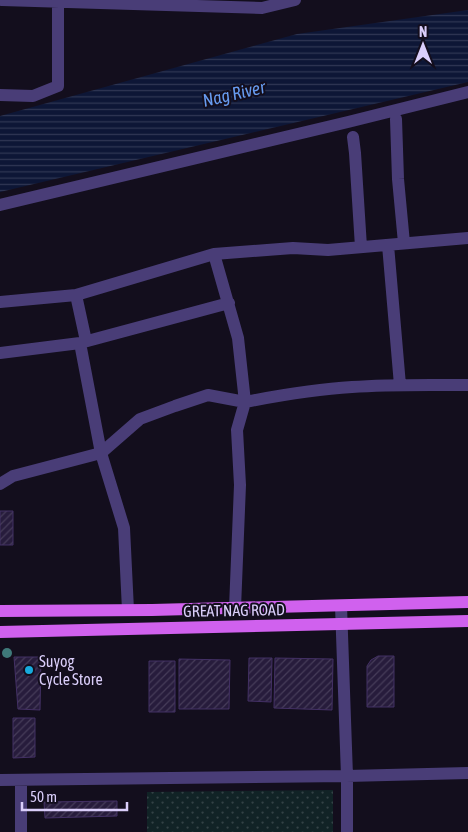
<svg xmlns="http://www.w3.org/2000/svg" width="468" height="832" font-family="'Asap Condensed',sans-serif">
<style>
.park{fill:url(#park-dots)}
.water{fill:url(#water-rules)}
.building{fill:url(#building-hatch);stroke:#433065}
.lines{fill:none;stroke-linecap:round;stroke-linejoin:round}
.minor{stroke:#493d77;stroke-width:12}
.major{stroke:#d061ee;stroke-width:12}
.tree{fill:#3f797a}
.poi-dot{fill:#17aadd;stroke:#130e1d;stroke-width:2}
.labels{text-anchor:middle;stroke-width:4;stroke-linejoin:round;paint-order:stroke}
.street-label{font-size:16px;fill:#dacefa;stroke:#130e1d}
.poi-label{font-size:16px;fill:#dacefa;stroke:#130e1d;text-anchor:start}
.water-label{font-size:18px;font-style:italic;fill:#679bef;stroke:#130e1d}
</style>
<defs>
<pattern id="park-dots" width="8" height="8" patternUnits="userSpaceOnUse" patternTransform="scale(1.25)"><rect width="8" height="8" fill="#112326"/><path d="M2 2h.1M6 6h.1" fill="none" stroke="#334246" stroke-width="1.8" stroke-linecap="round"/></pattern>
<pattern id="water-rules" width="6" height="5" patternUnits="userSpaceOnUse" patternTransform="scale(1.25)"><rect width="6" height="5" fill="#0d1636"/><path d="M0 2.5h6" fill="none" stroke="#303754"/></pattern>
<pattern id="building-hatch" width="6" height="6" patternUnits="userSpaceOnUse" patternTransform="scale(1.25)"><rect width="6" height="6" fill="#271c3c"/><path d="M-1 1l2-2M0 6l6-6M5 7l2-2" fill="none" stroke="#463c59"/></pattern>
</defs>
<rect width="100%" height="100%" fill="#130e1d"/>
<path class="park" d="M333,790V832H147V792Z"/>
<path class="water" d="M468,10V82L0,192V116L297,34Z"/>
<path class="building" d="M0,511H13V545H0Z
M378,656H394V707H367V666L371,660Z
M14,657H41L40,710L18,709Z
M249,658H272L271,702L248,701Z
M275,658L333,659L332,710L274,708Z
M179,659L230,660L229,709H179Z
M149,661H175V712H149Z
M13,718H35V757L13,758Z
M117,801V816L45,818L44,802Z"/>
<g class="lines">
<path class="minor" d="M2,0L262,8L295,0
M0,95L33,96L58,86V0
M396,119L398,179L404,243
M353,137L355,153L361,247
M0,205L348,122L468,92
M468,238L328,250L293,248L214,254L238,338L245,402C281,395 317,389 352,387C391,384 429,385 468,385
M388,245L400,385
M0,302L76,295
M86,341L76,295L214,254
M0,353L80,343
M0,484L13,476L101,453L140,419L175,406L208,395L245,402L237,430L240,485L235,608
M341,606L347,776V832
M128,610L124,528L101,453L80,343L229,303
M0,780L347,776L468,773
M21,832V781"/>
<path class="major" d="M0,611L152,610L468,602
M0,632L468,621"/>
</g>
<circle class="tree" cx="7" cy="653" r="5"/>
<circle class="poi-dot" cx="29" cy="670" r="5"/>
<g class="labels">
<g class="street-label">
<text transform="translate(234 610) rotate(-1)" y="6">GREAT NAG ROAD</text>
</g>
<g class="poi-label">
<text x="39" y="667">Suyog<tspan x="39" dy="18">Cycle Store</tspan></text>
</g>
<g class="water-label">
<text transform="translate(234 94) rotate(-13)" y="6">Nag River</text>
</g>
</g>
<g transform="translate(423 45)" stroke="#130e1d" stroke-width="4" paint-order="stroke">
<path d="M0-4L9 19L0 12L-9 19Z" fill="#dacefa"/>
<text y="-8" font-size="14" font-weight="bold" text-anchor="middle" fill="#dacefa">N</text>
</g>
<path d="M22 802v8h105v-8" fill="none" stroke="#dacefa" stroke-width="2.5"/>
<text x="30" y="802" font-size="15" fill="#dacefa" stroke="#130e1d" stroke-width="4" paint-order="stroke">50 m</text>
</svg>
